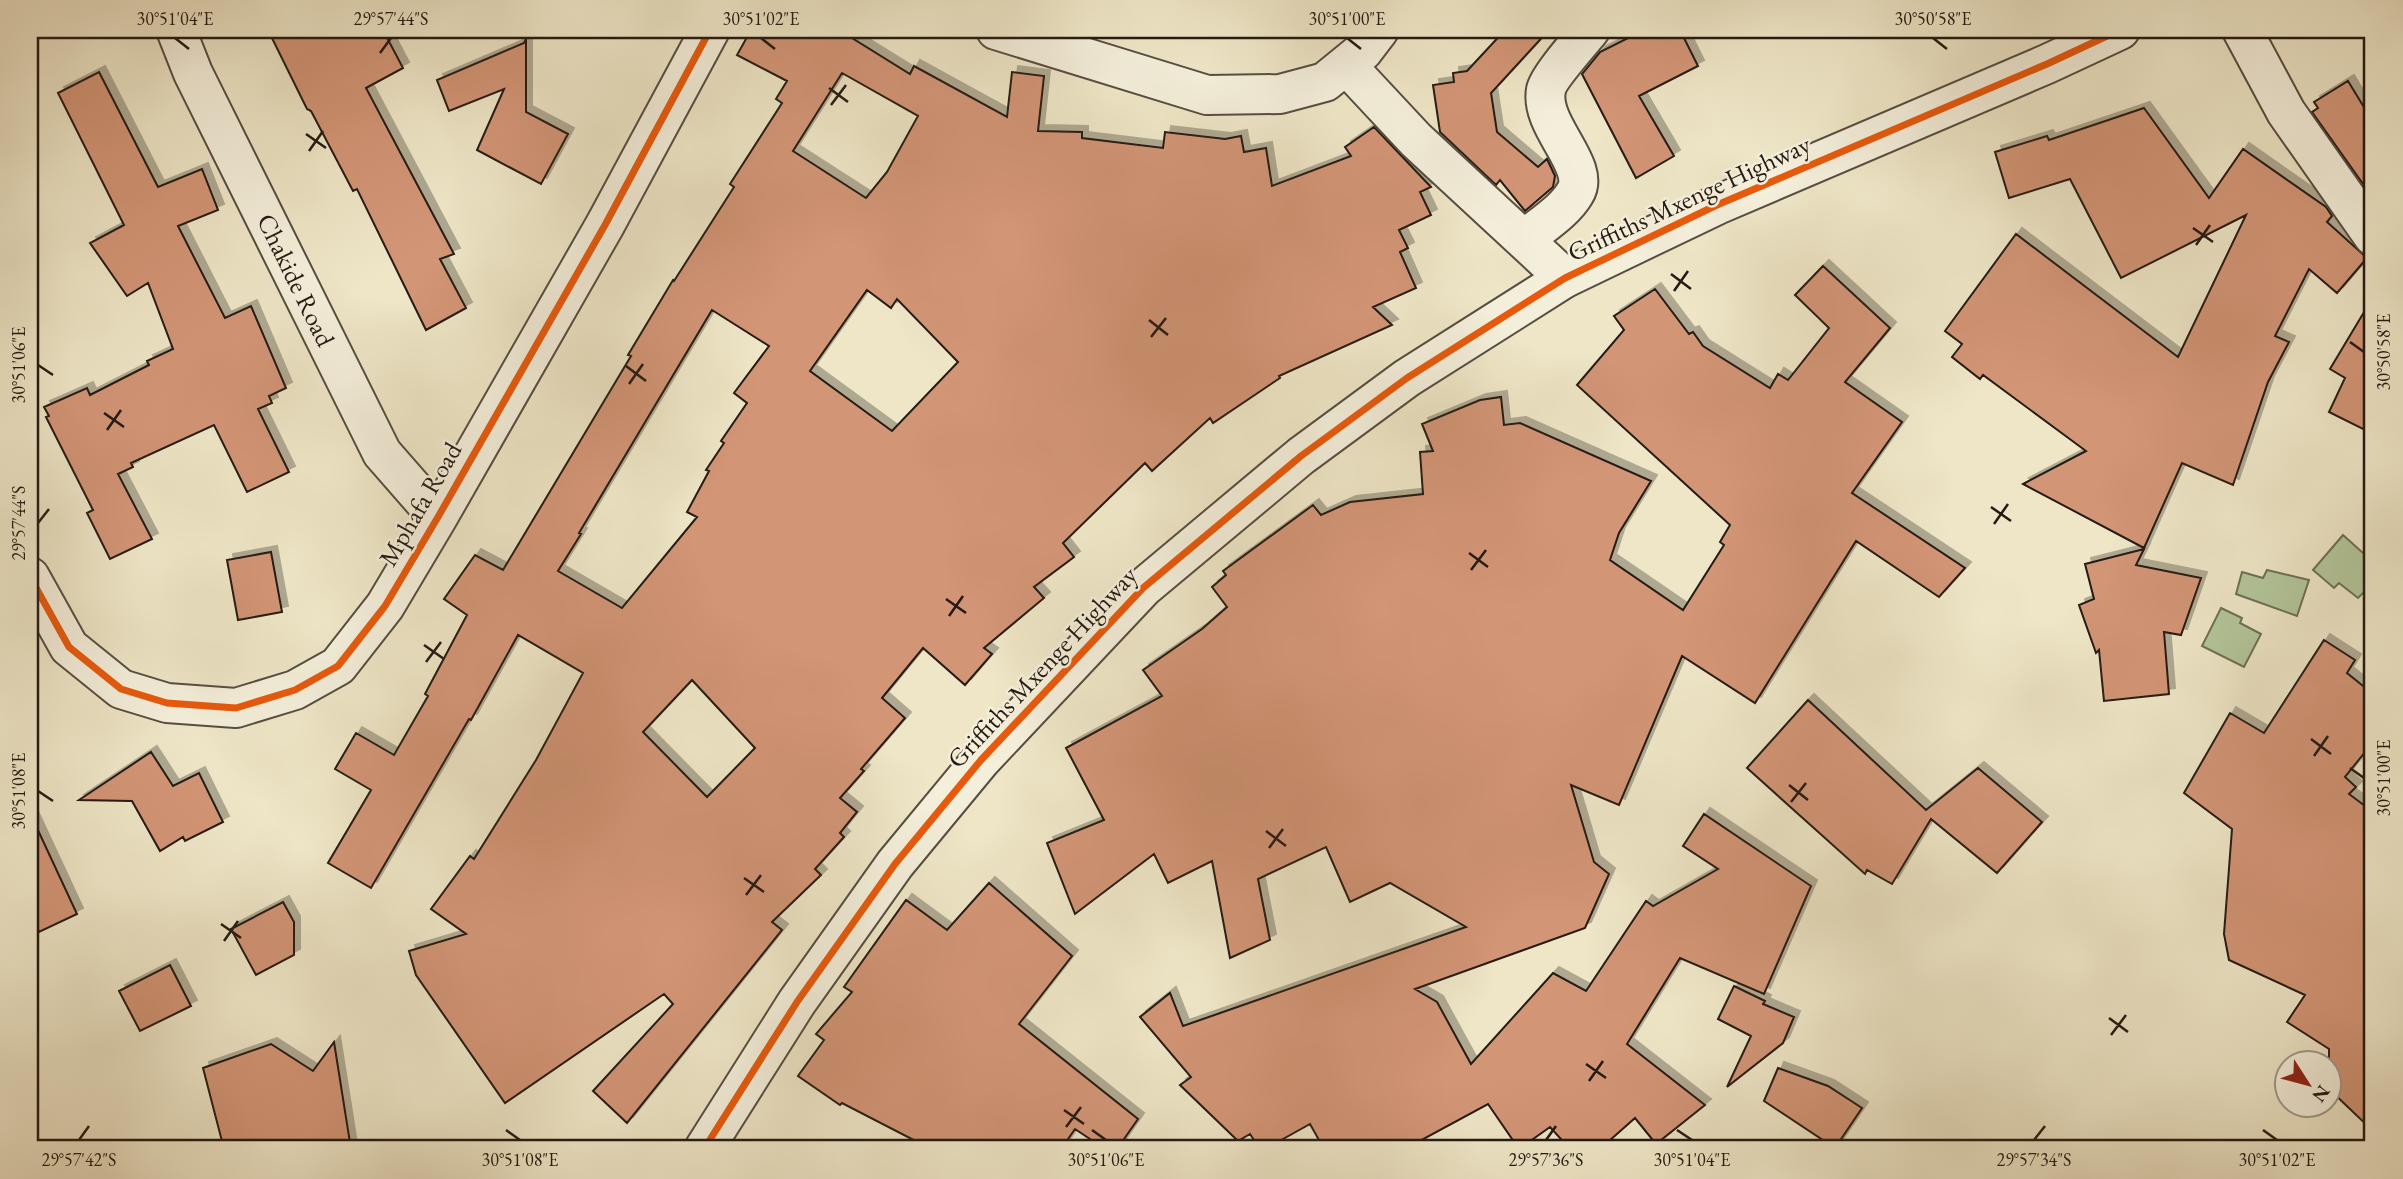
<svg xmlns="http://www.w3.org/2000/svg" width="2403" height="1179" font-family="'EB Garamond',serif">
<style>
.green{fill:#b3c69a;stroke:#6c7056;stroke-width:2}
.building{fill:#d29576;stroke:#251a13;stroke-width:2;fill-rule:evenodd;filter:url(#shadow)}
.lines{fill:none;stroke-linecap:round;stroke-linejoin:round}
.minor-casing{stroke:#574d40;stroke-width:42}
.tertiary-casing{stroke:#574d40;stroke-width:42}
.minor{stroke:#f4efdb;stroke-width:38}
.tertiary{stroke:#f4efdb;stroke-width:38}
.cycleway-casing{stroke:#f4efdb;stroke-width:11}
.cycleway{stroke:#e8590c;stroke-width:7}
.ticks{fill:none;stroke:#251a13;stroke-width:2.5}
.labels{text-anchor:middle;stroke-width:5;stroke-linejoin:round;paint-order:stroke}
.street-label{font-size:26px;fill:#251a13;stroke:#f4efdb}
.neatline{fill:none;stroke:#251a13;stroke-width:2.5}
.ticks-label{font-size:18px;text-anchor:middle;fill:#251a13}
</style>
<defs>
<filter id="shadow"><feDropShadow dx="6" dy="-6" stdDeviation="0" flood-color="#0004"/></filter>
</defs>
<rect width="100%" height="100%" fill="#eee6c7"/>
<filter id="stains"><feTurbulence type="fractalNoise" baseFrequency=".00286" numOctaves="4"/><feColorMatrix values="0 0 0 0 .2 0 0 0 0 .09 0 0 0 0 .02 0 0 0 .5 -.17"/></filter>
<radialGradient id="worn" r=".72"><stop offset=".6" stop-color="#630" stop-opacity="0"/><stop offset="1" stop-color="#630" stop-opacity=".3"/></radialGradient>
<path class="green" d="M2343,535L2373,562V590L2369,587L2358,598L2339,583L2334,588L2313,570Z
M2267,570L2309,580L2297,616L2236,594L2242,572L2263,578Z
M2221,608L2242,618L2240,623L2261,634L2244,667L2202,646Z"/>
<path class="building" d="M268,30H383L403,68L366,88L454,254L440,259L466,308L426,330L357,189L353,191L311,111L307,109Z
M751,30H839L910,74L914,66L1007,117L1012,72L1044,76L1038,131L1082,132V138L1163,148L1165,132L1225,139L1241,136L1244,152L1266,148L1272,186L1351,156L1345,147L1374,127L1431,187L1420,192L1431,215L1399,230L1408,248L1400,252L1416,288L1373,307L1392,325L1279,376L1280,378L1213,423L1210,418L1152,471L1145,463L1063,543L1074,557L1034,587L1044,598L984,648L992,654L965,685L923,648L882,698L905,718L861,769L864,771L840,798L857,812L840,833L844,837L815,869L821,875L772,922L782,930L627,1123L593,1091L673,1004L664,994L505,1103L416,975L409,951L466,934L431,909L470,856L474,859L536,760L583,673L518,635L471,720L469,719L371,888L328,863L371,790L335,769L356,733L394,755L428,696L425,694L467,615L444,599L475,555L503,570L631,356L628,355L673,280L674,281L734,187L730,184L782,103L776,99L787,81L737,55ZM842,73L918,116L887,172L866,198L793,151ZM867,290L891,308L897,299L958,362L892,431L810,371ZM712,310L769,346L734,393L747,403L721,441L724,443L706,470L709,471L687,512L697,517L622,608L558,571L581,534L579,533ZM692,680L755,748L707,797L643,732Z
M1505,30H1549L1491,93L1497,132L1538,167L1547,159L1555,176L1553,187L1525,211L1500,180L1496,185L1440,132L1433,85L1454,82L1453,73L1467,71Z
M1644,30H1680L1698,66L1639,96L1674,156L1636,178L1582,74L1600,52Z
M526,39V112L568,134L541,184L477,150L504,89L449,111L437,80L524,43Z
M99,72L158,187L202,169L218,210L178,226L225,318L251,306L286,388L269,396L272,403L258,409L289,472L247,492L214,425L131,463L133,467L118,474L152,539L110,559L87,513L93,510L46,417L49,416L44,407L87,388L90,395L149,365L147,361L173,349L148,283L127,296L90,243L124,225L58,93Z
M2348,81L2373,122V198L2312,112L2318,108L2314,102Z
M2144,108L2209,198L2243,149L2326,207L2332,216L2327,222L2367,258L2337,293L2309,269L2275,336L2289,342L2268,382L2233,485L2182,463L2144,548L2023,484L2086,451L1983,375L1980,379L1952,357L1962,344L1945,331L2016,234L2178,357L2246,215L2121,278L2070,179L2009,198L1995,152L2047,136L2049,140Z
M1823,266L1890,328L1845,382L1902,422L1852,493L1965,568L1939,597L1856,541L1755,703L1682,656L1619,805L1571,785L1594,862L1609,874L1585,928L1415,989L1437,1002L1471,1064L1553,973L1586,991L1646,901L1653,906L1718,869L1683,846L1704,814L1811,886L1764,994L1680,958L1627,1044L1705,1105L1656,1144L1635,1118L1600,1149H1570L1550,1127L1519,1149L1488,1104L1405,1149H1324L1310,1124L1265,1149H1260L1250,1134L1238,1141L1180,1085L1191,1077L1140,1017L1170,993L1183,1026L1466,927L1390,883L1350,902L1326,847L1258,879L1270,940L1230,958L1212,861L1168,883L1154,854L1075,914L1047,843L1104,820L1066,748L1162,696L1143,670L1202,629L1227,607L1212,587L1226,575L1223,571L1313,505L1321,515L1350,502L1423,494L1420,452L1433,451L1422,424L1480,400L1501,397L1504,425L1520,423L1651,481L1619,533L1610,560L1683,610L1724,545L1720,542L1730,525L1577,385L1624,330L1614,316L1655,289L1689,334L1693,332L1703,346L1770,388L1778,374L1788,380L1829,328L1795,295Z
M2373,297V434L2329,412L2345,378L2330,369Z
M2144,549L2136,565L2201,578L2181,635L2164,632L2169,694L2104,701L2099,650L2096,653L2079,605L2094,599L2085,564Z
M271,552L282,612L238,620L227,560Z
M2324,640L2355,660L2347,673L2373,694V742L2345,777L2356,787L2349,794L2373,812V1131L2329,1089V1049L2287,1022L2305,995L2229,960L2224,934L2232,829L2184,793L2230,713L2264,733Z
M1808,700L1926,810L1978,768L2042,822L1997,873L1931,819L1892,884L1867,870L1865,874L1747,768Z
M151,752L173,786L199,773L223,822L185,841L183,837L160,851L132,801L79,800Z
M30,813L77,914L39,932L30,911Z
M989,883L1072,956L1019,1024L1138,1119L1117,1149H1105L1075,1129L1061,1149H931L842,1103L840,1105L798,1076L824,1040L816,1034L852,992L844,987L906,900L947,930Z
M283,902L294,922V955L256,975L231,929Z
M170,965L191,1006L140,1031L119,991Z
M1734,986L1765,1001L1763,1004L1794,1017L1783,1043L1727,1087L1751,1036L1718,1019Z
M334,1042L351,1149H224L203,1068L271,1044L313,1071Z
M1778,1068L1828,1086L1862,1108L1835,1148L1764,1101Z"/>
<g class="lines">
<defs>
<path id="minor" d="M176,30L193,73L382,453L438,517
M996,30L1207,95L1280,94L1325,82L1363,51L1379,30
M2242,30L2286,112L2373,236
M1346,65L1416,140L1565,278
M1524,240C1540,226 1564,212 1575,193C1592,166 1539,126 1546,90C1548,78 1581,41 1590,30
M30,577L69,647L121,689L167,703L236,708L295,690L338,666L385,606L438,517L605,225L710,30"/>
<path id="tertiary" d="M704,1149L797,1002L895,864L981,760L1143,588L1301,456L1407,378L1565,278L1717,205L2047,64L2120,30"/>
</defs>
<use href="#minor" class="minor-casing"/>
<use href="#tertiary" class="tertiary-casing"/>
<use href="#minor" class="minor"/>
<use href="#tertiary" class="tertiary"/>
<defs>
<path id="cycleway" d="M30,577L69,647L121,689L167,703L236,708L295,690L338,666L385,606L438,517L605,225L710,30
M704,1149L797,1002L895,864L981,760L1143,588L1301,456L1407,378L1565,278L1717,205L2047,64L2120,30"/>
</defs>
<use href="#cycleway" class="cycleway-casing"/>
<use href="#cycleway" class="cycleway"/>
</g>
<path class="ticks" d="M175,38L189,49M761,38L775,49M1347,38L1361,49M1933,38L1947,49M380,53L391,38M829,88L848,102M831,105L846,85M306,134L326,148M309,151L323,131M2193,228L2213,242M2196,245L2210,225M1671,274L1691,289M1674,291L1688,271M1149,320L1168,335M1151,337L1166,318M2350,342L2364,352M38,365L53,375M626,366L646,381M629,384L643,364M104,413L124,427M107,430L121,410M1991,507L2011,521M38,523L49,509M1994,524L2008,504M1469,553L1488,567M1471,570L1486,550M946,599L966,613M949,616L963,596M424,645L444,659M426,662L441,642M2311,739L2331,754M2314,756L2328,736M2350,768L2364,778M1789,785L1808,800M38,791L53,801M1791,802L1806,783M1266,831L1286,846M1269,848L1283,829M744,878L764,892M746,895L761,875M221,924L241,938M224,941L238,921M2109,1018L2128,1032M2111,1035L2126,1015M1586,1064L1606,1078M1589,1081L1603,1061M1064,1110L1084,1124M1066,1127L1081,1107M506,1130L520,1140M1092,1130L1106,1140M1677,1130L1692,1140M2263,1130L2277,1140M79,1140L89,1126M1546,1140L1556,1126M2034,1140L2045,1126"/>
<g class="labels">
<g class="street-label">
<text transform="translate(1689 198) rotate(-25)" y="9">Griffiths Mxenge Highway</text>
<text transform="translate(296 280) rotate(64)" y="9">Chakide Road</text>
<text transform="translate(420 504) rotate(-60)" y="9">Mphafa Road</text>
<text transform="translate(1042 667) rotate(-47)" y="9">Griffiths Mxenge Highway</text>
</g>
</g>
<rect width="2403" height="1179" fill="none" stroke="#eee6c7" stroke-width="77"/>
<g transform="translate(2308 1084) rotate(126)"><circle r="33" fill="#f4efdb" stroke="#a19a8b" stroke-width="2"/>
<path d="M0-5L12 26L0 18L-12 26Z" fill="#8f2418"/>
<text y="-10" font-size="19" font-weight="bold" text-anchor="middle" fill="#251a13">N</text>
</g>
<rect x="38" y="38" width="2326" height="1102" class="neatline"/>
<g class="ticks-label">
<text x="175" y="25">30°51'04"E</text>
<text x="391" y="25">29°57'44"S</text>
<text x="761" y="25">30°51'02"E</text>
<text x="1347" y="25">30°51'00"E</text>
<text x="1933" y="25">30°50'58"E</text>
<text transform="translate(2384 352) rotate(-90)" y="6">30°50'58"E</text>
<text transform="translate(19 365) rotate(-90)" y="6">30°51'06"E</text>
<text transform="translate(19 523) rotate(-90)" y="6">29°57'44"S</text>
<text transform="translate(2384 778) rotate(-90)" y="6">30°51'00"E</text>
<text transform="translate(19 791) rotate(-90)" y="6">30°51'08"E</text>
<text x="79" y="1166">29°57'42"S</text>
<text x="520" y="1166">30°51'08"E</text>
<text x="1106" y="1166">30°51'06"E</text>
<text x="1546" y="1166">29°57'36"S</text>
<text x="1692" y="1166">30°51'04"E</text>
<text x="2034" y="1166">29°57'34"S</text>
<text x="2277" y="1166">30°51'02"E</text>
</g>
<rect width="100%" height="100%" filter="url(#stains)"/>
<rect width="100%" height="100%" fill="url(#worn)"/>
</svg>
